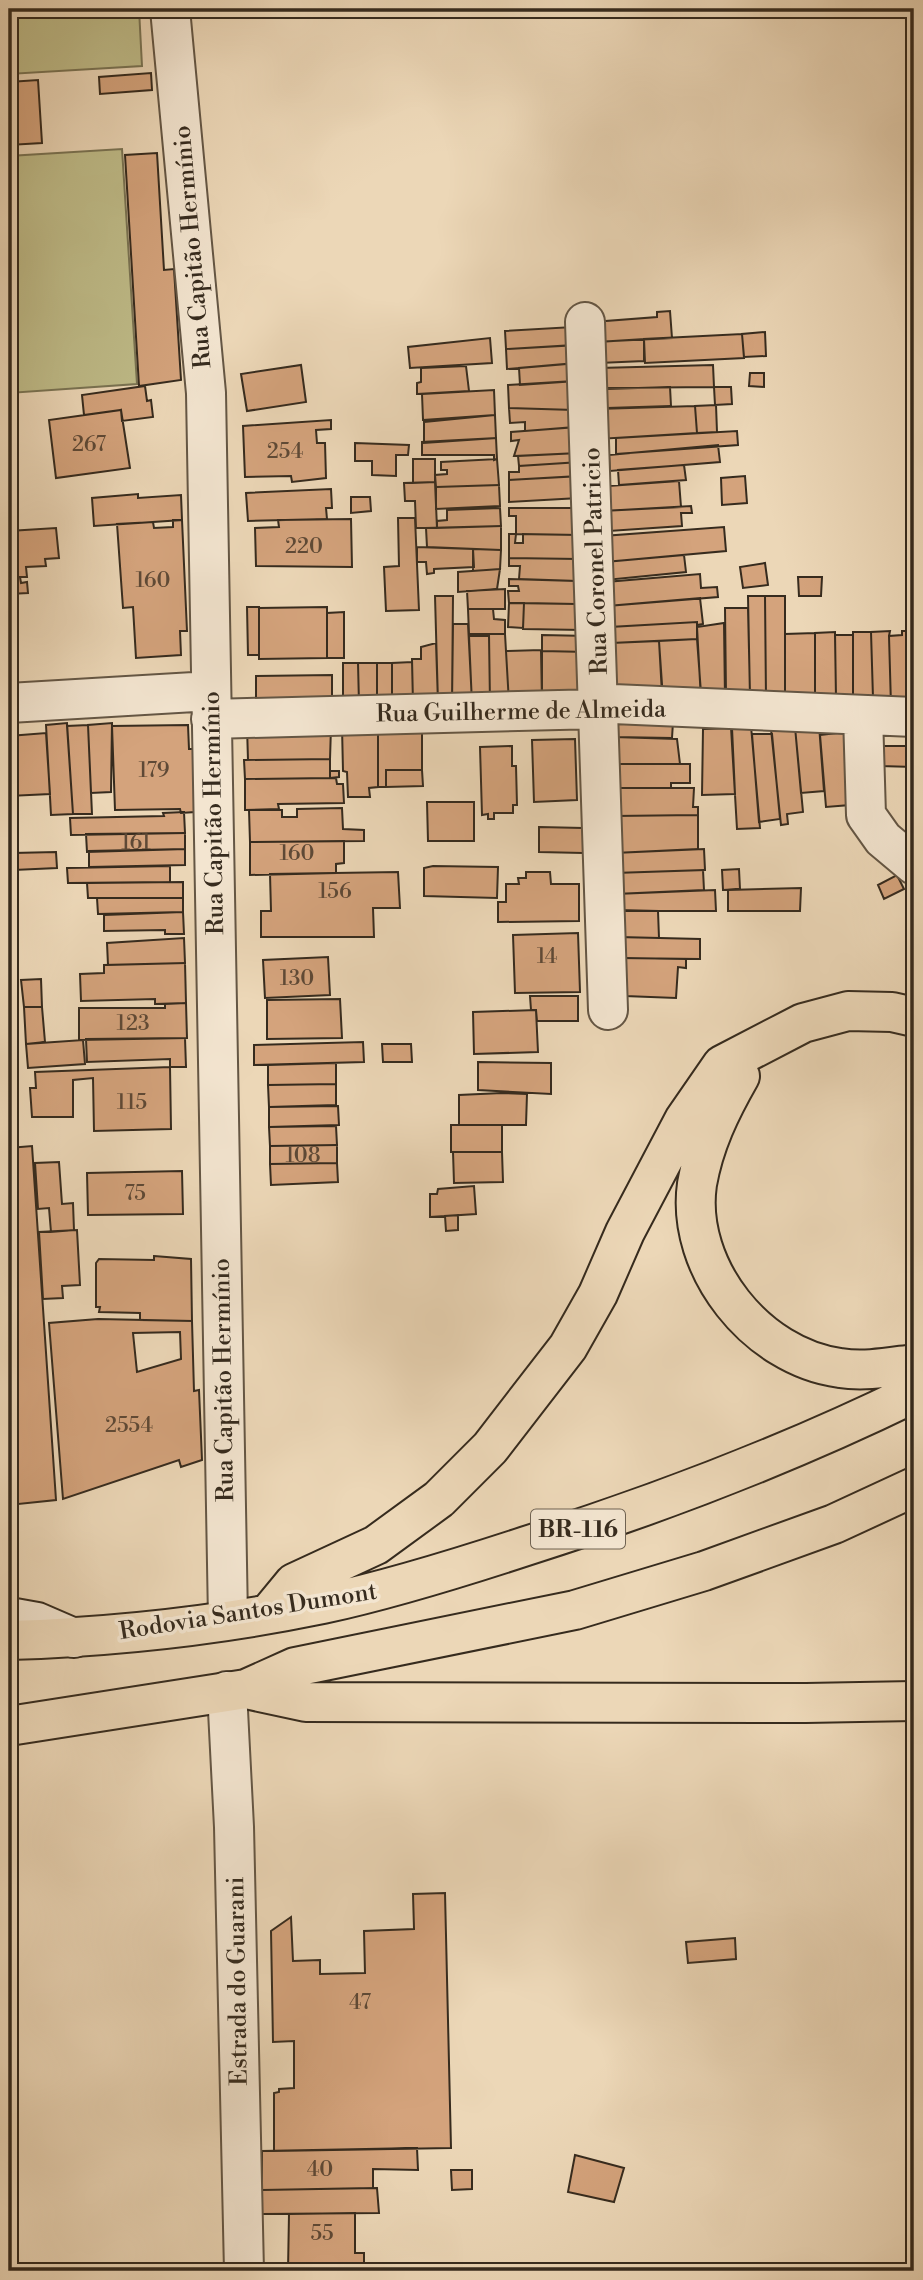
<svg xmlns="http://www.w3.org/2000/svg" width="923" height="2280" font-family="'Libre Bodoni',serif">
<style>
.green{fill:#bfbc89;stroke:#7a7454;stroke-width:2}
.building{fill:#d4a37c;stroke:#362b1e;stroke-width:2;fill-rule:evenodd}
.lines{fill:none;stroke-linecap:round;stroke-linejoin:round}
.minor-casing{stroke:#645644;stroke-width:42}
.secondary-casing{stroke:#362b1e;stroke-width:42}
.trunk-casing{stroke:#362b1e;stroke-width:42}
.minor{stroke:#f3e5d0;stroke-width:38}
.secondary{stroke:#f3e5d0;stroke-width:38}
.trunk{stroke:#ecd7b7;stroke-width:38}
.labels{text-anchor:middle;stroke-width:7;stroke-linejoin:round;paint-order:stroke}
.number-label{font-size:21px;fill:#5e4936}
.shield{fill:#f3e5d0;stroke:#6f6353;stroke-width:2}
.shield-label{font-size:23px;font-weight:bold;fill:#362b1e}
.street-label{font-size:24px;fill:#362b1e;stroke:#f3e5d0}
</style>
<rect width="100%" height="100%" fill="#ecd7b7"/>
<filter id="stains"><feTurbulence type="fractalNoise" baseFrequency=".00286" numOctaves="4"/><feColorMatrix values="0 0 0 0 .2 0 0 0 0 .09 0 0 0 0 .02 0 0 0 .5 -.17"/></filter>
<radialGradient id="worn" r=".72"><stop offset=".6" stop-color="#630" stop-opacity="0"/><stop offset="1" stop-color="#630" stop-opacity=".3"/></radialGradient>
<path class="green" d="M9,9H139L142,66L9,74Z
M122,149L137,384L9,393V156Z"/>
<path class="building" d="M151,73L152,90L100,94L99,77Z
M38,80L42,143L9,145V82Z
M157,153L164,270L174,269L181,380L139,386L125,155Z
M670,311L672,338L594,342L593,322L657,317V312Z
M573,327L574,345L506,349L505,331Z
M765,332L766,356L744,357L742,334Z
M742,334L744,358L645,363L644,339Z
M490,338L492,363L410,368L408,347Z
M644,339V361L599,363L598,342Z
M579,345L578,363L507,369L506,349Z
M575,363L576,381L520,385L519,368Z
M301,365L306,402L247,411L241,374Z
M713,365L714,387L600,388L599,368Z
M466,366L469,391L417,394V383L421,382V368Z
M750,373H764V387L749,386Z
M573,381L574,410L509,408L508,385Z
M145,386L147,401L151,400L153,417L122,421L121,410L84,415L82,395Z
M670,387L671,406L607,408L606,389Z
M714,387H731L732,404L715,405Z
M494,390L495,415L423,420L422,394Z
M716,405L717,432L697,433L695,406Z
M695,406L697,433L598,439L597,409Z
M509,408L574,410L575,427L525,431V422L510,423Z
M121,410L130,468L56,478L49,420Z
M495,415L496,438L424,443V422Z
M331,420V429L316,430L317,443H325L326,478L292,482L291,476L245,477L243,426Z
M578,427L579,453L514,456L519,440L511,441V432Z
M737,431L738,445L616,454V438Z
M496,438L497,459L494,460V455H422V442Z
M355,443L409,445L408,455H396V476L372,475V461H355Z
M718,445L720,462L610,471L609,455Z
M579,453L580,462L519,466L518,456Z
M413,459H435V482L413,483Z
M497,459L499,485L436,487L435,475L447,474V470H441V462Z
M580,462L581,476L509,480V472H519V466Z
M684,465L686,480L619,485L618,470Z
M578,476L579,498L509,502V480Z
M745,476L747,503L722,505L721,478Z
M679,481L681,507L603,511L608,486Z
M435,482L437,528H416L415,501H405L404,483Z
M499,485L500,506L436,509V487Z
M331,489L332,508H326L327,519L248,521L246,493Z
M138,494V498L181,495L182,520L94,526L92,498Z
M351,497H370L371,511L351,513Z
M691,506L692,513H681L682,526L609,531L603,511Z
M500,508L501,526L437,528V521L447,520V510Z
M509,508H580L579,535L516,534V516H509Z
M398,518H415L419,610L386,611L384,567L399,566Z
M351,519L352,567L256,566L255,528L279,527L278,520Z
M173,520H182L187,631H180L181,655L136,658L133,607L123,608L117,524L153,522L154,528L173,527Z
M501,526V550L427,547L426,528Z
M724,527L726,551L605,562L603,536Z
M56,528L59,558L45,559L46,566L26,567L27,577H20L21,583L27,582L28,593L9,594V531Z
M509,534H516L515,543H523V534L579,535L578,559L509,558Z
M417,547L473,549L474,567L434,569V573L427,574L426,562H417Z
M473,549L501,550L500,569L473,571Z
M684,555L686,572L606,580L605,562Z
M509,558L578,559V581L519,579L520,566H509Z
M765,563L768,585L743,588L740,567Z
M500,569L497,589L458,592V572Z
M700,574L701,588L717,587L718,597L608,606L606,582Z
M798,577H822L821,596H799Z
M509,579L576,581V604L509,603L508,591H519L518,586H509Z
M505,589V609H468L467,591Z
M435,596H453L452,703H438Z
M748,596H765L766,697L750,698Z
M765,596H785V700H766Z
M700,598L703,624L697,625V622L610,627L608,606Z
M509,603H524L523,628L508,627Z
M524,603L576,604L583,630L523,629Z
M247,607H259V655H248Z
M327,607V658L259,659V608Z
M725,608H748L750,694L726,695Z
M468,609H493L494,619L505,620V634H469Z
M344,612V658H327V613Z
M697,622V639L611,643L610,627Z
M724,623L725,699L701,700L697,627Z
M453,624H468L472,702L452,703Z
M890,631L889,636L891,706L873,698L871,632Z
M902,631H912L914,703L891,705L889,636L902,635Z
M912,631H914V685L912,640Z
M835,632L836,700L815,701V633Z
M853,632H871L873,698L853,697Z
M815,633V700H785V634Z
M489,634H505L509,703H490Z
M542,635L588,636L587,652L542,651Z
M835,635H853V697H836Z
M469,636H489L490,703L472,704Z
M697,639L701,693L663,699L659,641Z
M659,641L662,694L615,697L611,643Z
M436,643L438,703H413L412,659H421V647Z
M541,650L542,702L509,703L506,651Z
M542,651L587,652L588,696L542,702Z
M412,662L413,703L392,704V663Z
M343,663H358L359,704L343,705Z
M358,663H377V704H359Z
M377,663H392V704H377Z
M332,675V702L256,704V676Z
M613,711L673,722L672,738L614,737Z
M67,723L73,814L51,815L46,725Z
M112,723L111,792L91,793L88,725Z
M88,725L92,814H73L67,726Z
M188,725L189,749H194L195,812L181,813L180,809L115,810L112,726Z
M378,725H422V770H386V787H378Z
M819,725L824,791L801,793L795,727Z
M751,726L760,828L737,829L731,727Z
M247,727H331L330,759L248,760Z
M342,727L378,733V787L369,788L370,797H348L347,772L343,771Z
M795,727L803,812L787,814L788,824L781,825L771,729Z
M732,728L735,794L702,795L703,729Z
M846,732L850,805L826,807L820,735Z
M46,733L50,794L9,796V736Z
M752,734H772L780,819L759,822Z
M614,737L677,739L680,764H614Z
M575,739L577,800L534,802L532,740Z
M512,746V766H516L517,805H513V813H494V819H488V814L482,815L480,747Z
M880,746H914V767L880,766Z
M330,759V778L245,779L244,760Z
M614,764H690V783H671V788H614Z
M386,770H422L423,786L386,787Z
M330,771H339V777L330,778Z
M336,778L337,784H343L344,803L278,804L279,809L245,810V779Z
M614,788H694L693,807H698V815L614,816Z
M427,802H474V841H428Z
M342,808L343,829L364,830V841L250,842L249,810H282V817H297V809Z
M184,812L185,833L71,835L70,818L164,816L163,813Z
M698,815V849L614,853V816Z
M539,827L583,828V853L539,852Z
M185,833V849L87,852L86,834Z
M344,841V863L336,864V873L250,875V842Z
M185,849V865L89,867V851Z
M704,849L705,870L615,873L614,853Z
M56,852L57,868L14,870L13,853Z
M170,866V882L68,883L67,868Z
M433,866L498,867L497,898L424,896V868Z
M739,869L740,889L723,890L722,870Z
M703,870L704,890L615,894V873Z
M398,872L400,908H373L374,937H261V911H271L270,874Z
M526,872H550L551,884H579V921L498,922V902H506V884H519L518,878H526Z
M897,875L904,889L884,899L878,885Z
M183,882V898H88L87,883Z
M801,888L800,911H728V890Z
M715,890L716,911H615V894Z
M97,898H183V912L98,914Z
M617,910L658,911L659,938L617,937Z
M183,912L184,934H165V930L104,931V915Z
M578,933L580,992L515,993L513,935Z
M619,937L700,939V959L619,958Z
M184,938L185,963L108,965L107,943Z
M328,957L330,995L265,998L263,960Z
M624,958L686,959V968L678,967L676,998L625,996Z
M185,963L186,1003L155,1004V999L81,1001L80,974L104,973V965Z
M41,979L42,1007H24L21,980Z
M530,996H578V1021H537L536,1010H531Z
M340,999L342,1038L267,1039V1000Z
M186,1003L187,1038L79,1040V1008H165V1004Z
M42,1007L45,1042L26,1044L24,1007Z
M536,1010L538,1052L474,1054L473,1012Z
M185,1038L186,1067H170V1059L87,1062L86,1039Z
M83,1040L85,1064L28,1068L26,1044Z
M363,1042L364,1062L254,1065V1045Z
M382,1044H411L412,1062H383Z
M478,1062L551,1063V1094L478,1090Z
M336,1063V1084L268,1085V1065Z
M170,1067L171,1129L94,1131L93,1078L73,1080V1117H32L30,1088H36L35,1072Z
M336,1084V1105L269,1107L268,1085Z
M502,1093L527,1094L526,1125H459V1095Z
M338,1106L339,1125L269,1127V1107Z
M451,1125H502V1152H451Z
M336,1126L337,1145L270,1146L269,1127Z
M337,1145V1163L270,1164V1146Z
M32,1146L56,1500L9,1505V1148Z
M453,1152H502L503,1182L454,1183Z
M59,1162L62,1204L73,1203L74,1230L51,1232L49,1208L38,1209L35,1163Z
M337,1163L338,1182L271,1185L270,1164Z
M182,1171L183,1214L88,1215L87,1173Z
M474,1186L476,1214L430,1217V1194H437L438,1189Z
M458,1215V1230L446,1231L445,1216Z
M77,1230L80,1285L62,1286L63,1298L43,1299L39,1232Z
M154,1256L191,1259L192,1321L140,1320V1313L99,1312L100,1307H96V1263L99,1259L154,1260Z
M98,1319L192,1321L194,1391L199,1390L202,1460L181,1467L179,1460L63,1499L49,1323ZM180,1332L181,1359L137,1372L133,1333Z
M445,1893L451,2148L274,2151V2093L279,2092V2089L294,2088V2041L273,2042L271,1931L291,1917L293,1961L320,1960V1974L365,1973L364,1931L414,1929L413,1894Z
M735,1938L736,1959L688,1963L686,1942Z
M417,2148L418,2170L373,2169V2188L262,2190V2151Z
M575,2155L624,2168L614,2202L568,2192Z
M451,2170H472V2189L452,2190Z
M377,2188L379,2213L262,2214V2190Z
M355,2213V2253H364V2271H288L289,2214Z"/>
<g class="lines">
<defs>
<path id="minor" d="M170,9L206,393L228,1619
M585,322L608,1010
M9,703L211,691
M863,715L866,815L883,839L914,865
M211,719L600,709L613,704L914,717
M227,1691L234,1827L244,2271"/>
<path id="secondary" d="M9,1617L37,1622L74,1638"/>
<path id="trunk" d="M740,1076C720,1111 704,1144 697,1184C685,1268 757,1357 840,1368C865,1372 890,1367 914,1364
M270,1612L294,1583L376,1545L439,1499L490,1448L568,1347L598,1294L625,1232L684,1120L722,1065L803,1023L848,1011L892,1012L914,1017
M9,1640C113,1637 221,1625 323,1604C392,1589 459,1568 526,1546C659,1504 789,1454 914,1393
M246,1689L306,1702L806,1703L914,1701
M9,1726L246,1689L295,1667L575,1610L704,1571L834,1524L914,1487"/>
</defs>
<use href="#minor" class="minor-casing"/>
<use href="#secondary" class="secondary-casing"/>
<use href="#trunk" class="trunk-casing"/>
<use href="#minor" class="minor"/>
<use href="#secondary" class="secondary"/>
<use href="#trunk" class="trunk"/>
</g>
<g class="labels">
<g class="number-label">
<text x="89" y="451">267</text>
<text x="285" y="458">254</text>
<text x="304" y="553">220</text>
<text x="153" y="587">160</text>
<text x="154" y="777">179</text>
<text x="136" y="849">161</text>
<text x="297" y="860">160</text>
<text x="335" y="898">156</text>
<text x="547" y="963">14</text>
<text x="297" y="985">130</text>
<text x="133" y="1030">123</text>
<text x="132" y="1109">115</text>
<text x="303" y="1162">108</text>
<text x="135" y="1200">75</text>
<text x="129" y="1432">2554</text>
<text x="360" y="2009">47</text>
<text x="320" y="2176">40</text>
<text x="322" y="2240">55</text>
</g>
<rect class="shield" x="531" y="1509.5" width="94" height="39" rx="5"/>
<g class="shield-label">
<text x="578" y="1537">BR-116</text>
</g>
<g class="street-label">
<text transform="translate(192 247) rotate(-95)" y="8">Rua Capitão Hermínio</text>
<text transform="translate(595 561) rotate(-92)" y="8">Rua Coronel Patricio</text>
<text transform="translate(521 711) rotate(-1)" y="8">Rua Guilherme de Almeida</text>
<text transform="translate(213 813) rotate(-91)" y="8">Rua Capitão Hermínio</text>
<text transform="translate(223 1380) rotate(-91)" y="8">Rua Capitão Hermínio</text>
<text transform="translate(248 1611) rotate(-9)" y="8">Rodovia Santos Dumont</text>
<text transform="translate(237 1981) rotate(-91)" y="8">Estrada do Guarani</text>
</g>
</g>
<rect width="923" height="2280" fill="none" stroke="#ecd7b7" stroke-width="35"/>
<rect x="10" y="10" width="902" height="2259" fill="none" stroke="#362b1e" stroke-width="3.5"/>
<rect x="18" y="18" width="888" height="2245" fill="none" stroke="#362b1e" stroke-width="2"/>
<rect width="100%" height="100%" filter="url(#stains)"/>
<rect width="100%" height="100%" fill="url(#worn)"/>
</svg>
